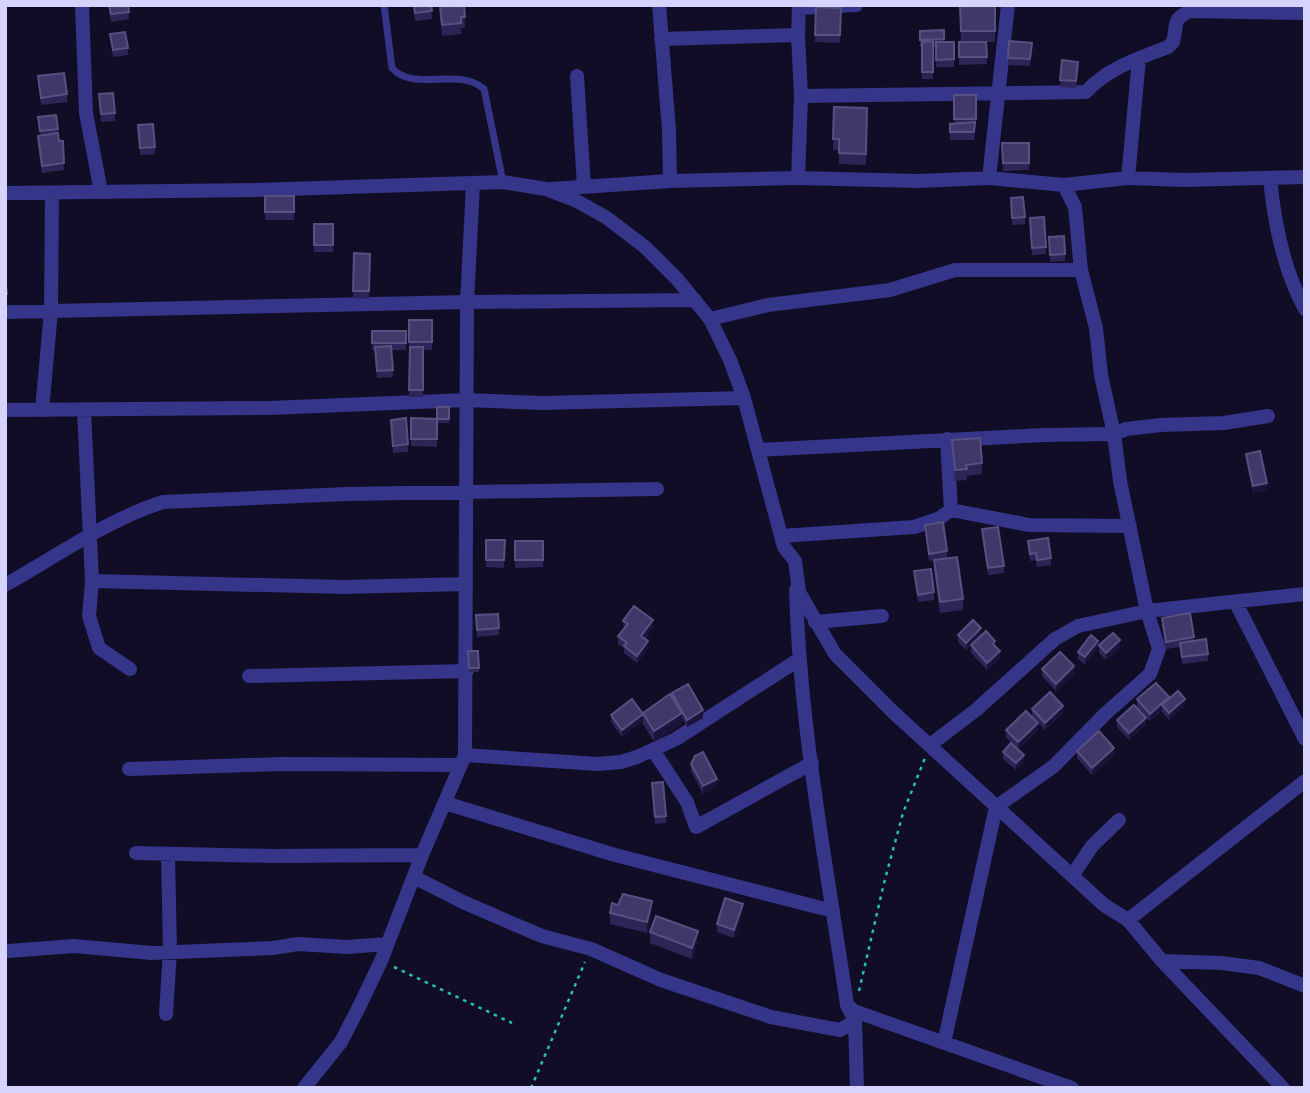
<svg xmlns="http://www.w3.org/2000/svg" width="1310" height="1093" font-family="'Archivo Narrow',sans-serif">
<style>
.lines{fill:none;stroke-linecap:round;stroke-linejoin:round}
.path{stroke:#26c0b0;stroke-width:2.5;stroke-dasharray:3.5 5;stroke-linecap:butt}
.lane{stroke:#353589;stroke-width:7}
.street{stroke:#353589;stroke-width:14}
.wall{fill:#2d2556}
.shaded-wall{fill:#1a143b}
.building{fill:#3f3868;stroke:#575080;stroke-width:2}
</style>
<rect width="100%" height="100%" fill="#110d27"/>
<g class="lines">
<path class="path" d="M394,967L512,1023
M859,991L884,883L903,813L925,758
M531,1088L585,962"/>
<path class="lane" d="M384,5L392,68C414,93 458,66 484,89L503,182"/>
<path class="street" d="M82,5L86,113L101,192
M659,5L669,130L670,181
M799,8L856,5
M661,39L798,35
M577,76L584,186
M801,96L1086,92C1106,69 1139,58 1168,47L1173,42C1178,24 1171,20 1190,11L1305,13
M798,178L801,96L798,35L799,5
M989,178L1008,5
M1128,178L1139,59
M1270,178C1274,221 1284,271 1305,309
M551,189L670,181L798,178L918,181L989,178L1064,185L1128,178L1185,180L1305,177
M5,193L256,190L503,182L546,189L577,201L607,218L645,247L677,279L710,319L730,360L744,398L784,547L795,561L799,592L835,654L893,712L1104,905L1128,920L1162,961L1283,1088
M5,312L467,302L695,300
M710,319L768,305L890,290L955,270H1081
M5,410L269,408L467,400L542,403L744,398
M42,410L51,311L52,193
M84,410L92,581L89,616L99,648L130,669
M947,439L951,510
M759,450L1044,435L1114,434L1126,429L1161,425L1224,423L1268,416
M781,536L914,527L938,519L951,510L1029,525L1130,526
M92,581L344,587L466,584
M5,585C55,557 109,519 163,502L347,494L657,489
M796,590C800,729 827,867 847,1005L855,1021L857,1088
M1236,603L1305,739
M815,622L882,616
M249,676L467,671
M930,745L976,710L1055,639L1078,626L1147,611L1305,594
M653,750L687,802L696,827L812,763
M465,755L598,764L621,762L637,757L676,739L798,660
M129,769L281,764L461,765
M445,803L615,855L833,911
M136,853L272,856L422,855
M1072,876L1092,846L1119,820
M414,877L463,902L516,925L542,936L591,949L661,980L771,1017L840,1030L855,1021
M1128,920L1305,781
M8,951L74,946L152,953L273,948L298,944L347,947L387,944
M1162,961L1222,963L1259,968L1305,986
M848,1006L854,1011L1072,1088
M166,1014L170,951L168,854
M944,1043L996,807L1054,766L1105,714L1150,674L1159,649L1147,611L1120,481L1114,434L1101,375L1096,328L1081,270L1075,207L1064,185
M304,1088L341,1042L360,1005L381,961L422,855L465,755L467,302L473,184"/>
</g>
<path class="wall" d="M108,5H128L129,19L111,22Z
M413,5H431L432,19L415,21Z
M439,5H464L465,28H461V34L442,36Z
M960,5H995V42H961Z
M816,7L841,8L840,43L815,42Z
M944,30V42H954V67H936V47H933V79H922V47H920V31Z
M110,34L128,48V55L113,57Z
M959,42H986L987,64L959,65Z
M1032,43L1030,66L1008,65V58Z
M1078,69L1076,88L1060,87V80Z
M38,76L67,94V102L41,105Z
M99,94L115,113V121L101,122Z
M954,95H976V127H975L974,140H950V124L954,123Z
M834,107L867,108L866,165L839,164V150H833Z
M56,115L59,141H63L64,170L42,173L38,143V136L40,135L38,117Z
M138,125L155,147V154L140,155Z
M1002,143H1029V170L1003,171Z
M265,196H294V220H265Z
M1011,198L1025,217V224L1012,225Z
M314,224H333V252H314Z
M1030,226L1046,247V254L1032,255Z
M1049,237L1065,254V261L1050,262Z
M354,253L370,254L369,299L353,298Z
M409,320H432V350H423V397H409Z
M372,331H406V350H392L393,377L377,378L375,350H372Z
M449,407V423H437V447L411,446V418L437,419Z
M391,420L408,444V452L393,453Z
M952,440L982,463V474L967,476V480L955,481Z
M1246,454L1267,490L1253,493L1246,461Z
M925,525L947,551V558L963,599V610L940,613L934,571V560L929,561Z
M982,529L1004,566V573L988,575L982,536Z
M486,540H505L504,568L486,567Z
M515,541H543V567L515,568Z
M1028,541L1051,558V565L1037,567L1036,560L1030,561Z
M914,571L934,592V600L918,602Z
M498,614L499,635L477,637L476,615Z
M1162,618L1194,637V641L1208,654V661L1182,664L1180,647L1166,649L1162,625Z
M623,621L653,627L645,639L648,649L637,663L624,653V648L618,644V636L624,629Z
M958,635H981L966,650L958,642Z
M971,645L1000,658L987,670L971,653Z
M1099,645L1120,648L1106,660L1099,653Z
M1098,648L1085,665L1078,659V652Z
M468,651H478L479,672H469Z
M1042,669L1074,674L1056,691L1042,676Z
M672,693L703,718L687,727L682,718V724L654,742L643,724V721L622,737L611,722V715L643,713L672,698Z
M1137,699H1169L1185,706L1169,720L1162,712V710L1150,721L1137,707Z
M1032,709L1063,713L1045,730L1032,716Z
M1117,720L1146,725L1129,740L1117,727Z
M1006,730H1038L1018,749L1024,762L1016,770L1003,759V752L1016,748L1006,737Z
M1077,751L1114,755L1092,775L1077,758Z
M691,764L717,786L703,794L691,771Z
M652,783L666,816V823L655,824Z
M618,905L652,912L647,933L610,924V913Z
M743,911L734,938L717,932V924Z
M650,932L698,942L692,959L650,943Z"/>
<path class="shaded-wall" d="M1267,483V490L1253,493V486Z
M653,620V627L641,643V636Z
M981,628V635L966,650V643Z
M1120,640V648L1106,660V653Z
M648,641V649L637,663V656Z
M1098,641V648L1085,665V657Z
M1000,651V658L987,670V663Z
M1074,666V674L1056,691V684Z
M1169,697V704L1162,705V710L1150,721V714Z
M1185,699V706L1169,720V713Z
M1063,706V713L1045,730V723Z
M703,710V718L687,727V720Z
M682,713V724L654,742V731Z
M643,714V721L622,737V730Z
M1146,718V725L1129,740V733Z
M1038,723V730L1018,750V742Z
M1114,748V755L1092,775V768Z
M1024,755V762L1016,770V763Z
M717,779V786L703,794V786Z
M652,901V912L647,933V922Z
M743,904V911L734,938V930Z
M698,931V942L692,959V948Z"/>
<path class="building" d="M109,5H128L129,12L111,14Z
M414,5H431L432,11L415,13Z
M440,5H464L465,17H461V23L442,25Z
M960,5H995V31H961Z
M816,7L841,8L840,35H815Z
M944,30V39L920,40V31Z
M125,32L128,48L113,50L110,34Z
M933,41V72H922V42Z
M1009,41L1032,43L1030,59L1008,58Z
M936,42H954V59L936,60Z
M959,42H986L987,57H959Z
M1062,60L1078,62L1076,81L1060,80Z
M64,73L67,94L41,98L38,76Z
M113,93L115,113L101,114L99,94Z
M954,95H976V119H954Z
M834,107L867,108L866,154L839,153V139H833Z
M56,115L58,129L40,131L38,117Z
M975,122L974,132H950V124Z
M153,124L155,147L140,148L138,125Z
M58,133L59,141H63L64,163L42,166L38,136Z
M1002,143H1029V163H1003Z
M265,196H294V212H265Z
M1023,197L1025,217L1012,218L1011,198Z
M1044,217L1046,247L1032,248L1030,218Z
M314,224H333V245H314Z
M1064,236L1065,254L1050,255L1049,237Z
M354,253L370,254L369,291H353Z
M5,279L7,294H5Z
M409,320H432V342H409Z
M372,331H406V343H372Z
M391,346L393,370L377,371L375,347Z
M410,347H423V390H409Z
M437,407H449V419H437Z
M406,418L408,444L393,446L391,420Z
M411,418L437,419V439H411Z
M980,438L982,463L966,465L967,469L955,470L952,440Z
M1260,451L1267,483L1253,486L1246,454Z
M943,522L947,551L929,554L925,525Z
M998,527L1004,566L988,568L982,529Z
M1048,538L1051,558L1037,560L1036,553L1030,554L1028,541Z
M486,540H505L504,560H486Z
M515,541H543V560H515Z
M957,557L963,599L940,602L934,560Z
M931,569L934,592L918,595L914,571Z
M634,606L653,620L641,636L648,641L637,656L624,646L627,643L618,636L628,624L623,621Z
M1190,613L1194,637L1166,642L1162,618Z
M498,614L499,628L477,630L476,615Z
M973,620L981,628L966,643L958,635Z
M986,631L995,641L993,644L1000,651L987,663L971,645Z
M1113,633L1120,640L1106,653L1099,645Z
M1091,635L1098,641L1085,657L1078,652Z
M1206,639L1208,654L1182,657L1180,643Z
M468,651H478L479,668H469Z
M1060,652L1074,666L1056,684L1042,669Z
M1156,683L1169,697L1150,714L1137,699Z
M688,684L703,710L687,720L672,693Z
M1178,691L1185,699L1169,713L1162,705Z
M1050,692L1063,706L1045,723L1032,709Z
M670,694L682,713L654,731L643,713Z
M632,699L643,714L622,730L611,715Z
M1134,705L1146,718L1129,733L1117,720Z
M1026,711L1038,723L1018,742L1006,730Z
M1099,731L1114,748L1092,768L1077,751Z
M1011,743L1024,755L1016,763L1003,752Z
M703,752L717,779L703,786L691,764L695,756Z
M663,782L666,816L655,817L652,783Z
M623,894L652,901L647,922L610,913L612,903L618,905Z
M725,898L743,904L734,930L717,924Z
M656,916L698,931L692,948L650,932Z"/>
<rect width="1310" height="1093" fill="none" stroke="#d6d3ff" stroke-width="14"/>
</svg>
